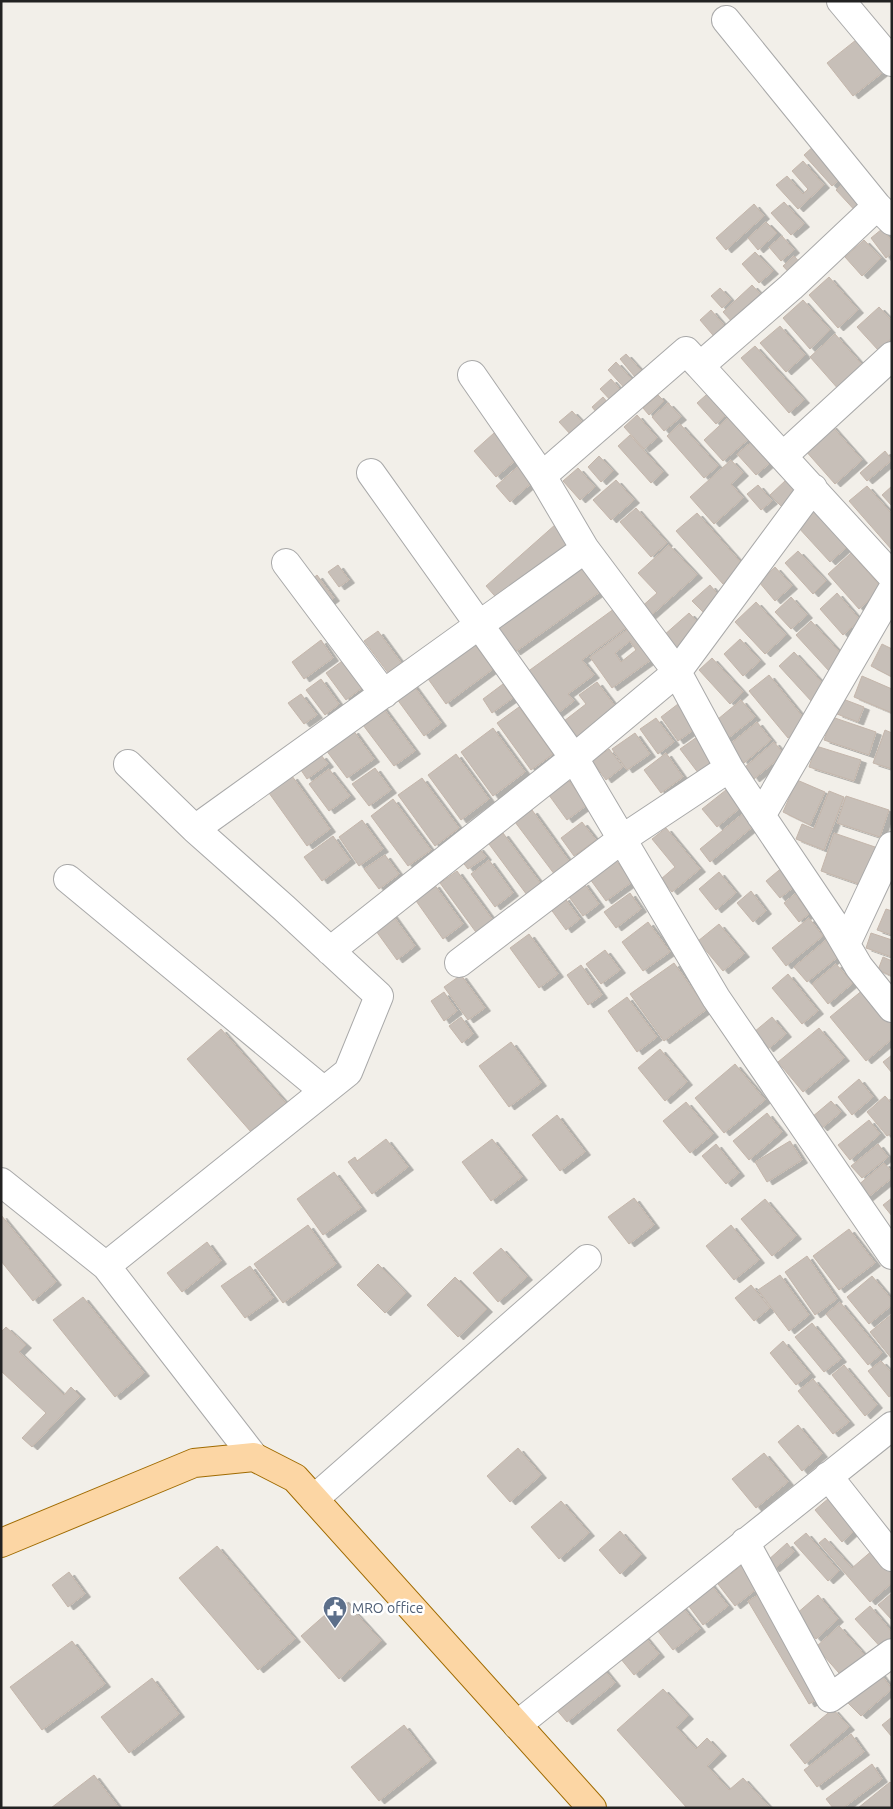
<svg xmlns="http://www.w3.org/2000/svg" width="893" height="1809" font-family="Ubuntu,sans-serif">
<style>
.building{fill:#c7bfb8;stroke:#c4b6ab;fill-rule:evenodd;filter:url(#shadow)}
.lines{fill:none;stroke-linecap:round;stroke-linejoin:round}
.street-casing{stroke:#a9a9a9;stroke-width:30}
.primary-casing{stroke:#a06b00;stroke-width:30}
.street{stroke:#fff;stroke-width:28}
.primary{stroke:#fcd6a4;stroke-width:28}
.labels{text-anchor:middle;stroke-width:5;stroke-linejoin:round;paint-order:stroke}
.service-label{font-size:14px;fill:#4e5e75;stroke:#fff;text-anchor:start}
</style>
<defs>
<filter id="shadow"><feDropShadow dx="5.5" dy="3" stdDeviation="0" flood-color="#0004"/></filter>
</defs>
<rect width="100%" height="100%" fill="#f2efe9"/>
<path class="building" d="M861,36L887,69L853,96L827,63Z
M816,144L844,175L832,186L804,155Z
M803,161L824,185L798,209L776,185L787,176L803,194L808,189L792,171Z
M848,179L871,205L860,216L836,190Z
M784,202L804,224L791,235L771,213Z
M754,204L764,216L726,250L716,238Z
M766,222L777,233L758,250L748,238Z
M882,229L892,241V253L886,258L871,238Z
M782,236L794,250L781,261L769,247Z
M864,240L881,258L862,276L845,257Z
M755,252L773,271L759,283L742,264Z
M794,256L804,267L793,277L783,266Z
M829,277L858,310L838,328L809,295Z
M752,285L763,297L734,324L723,312Z
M720,288L731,300L722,308L711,296Z
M803,300L830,330L810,349L783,318Z
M879,307L892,321V338L878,350L857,327Z
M711,310L729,331L718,341L700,320Z
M780,326L805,355L786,372L760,343Z
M835,334L865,368L840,391L810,357Z
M755,346L804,400L789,413L741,358Z
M626,354L647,377L640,383L620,359Z
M616,362L638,386L629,393L608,370Z
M611,379L625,395L614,404L600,389Z
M714,388L733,409L716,424L697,403Z
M658,395L664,401L649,415L643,408Z
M603,397L613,409L602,419L592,407Z
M668,403L681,417L664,431L652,417Z
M572,411L584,424L572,436L559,422Z
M637,415L657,438L644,449L624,427Z
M731,415L751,437L723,461L704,440Z
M680,424L718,466L704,478L667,436Z
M831,425L862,460L835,484L804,449Z
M494,433L517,459L496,477L474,451Z
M630,435L663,472L651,483L618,446Z
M754,440L772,461L756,475L737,454Z
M885,451L892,460L867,481L860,473Z
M599,456L613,471L601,482L588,467Z
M731,460L743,473L731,484L743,498L714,524L690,497Z
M521,464L535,480L510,502L496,486Z
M578,468L595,487L580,500L563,481Z
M616,480L634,500L611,520L593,500Z
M786,480L797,493L782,507L770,495Z
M758,485L772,501L761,510L747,494Z
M867,486L892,514V550L849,501Z
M892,486V506L882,495Z
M636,508L667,543L651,557L620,522Z
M814,510L847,547L830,562L797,526Z
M697,513L744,566L723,584L676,531Z
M556,524L571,540L501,603L486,586Z
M669,545L697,575L648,618L639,609L657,593L638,573Z
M798,551L826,581L813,594L785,563Z
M851,553L882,588L859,609L828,574Z
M584,562L604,589L515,652L495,625Z
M338,565L349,580L339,587L328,572Z
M775,567L792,586L775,601L759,582Z
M317,575L334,598L322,607L306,584Z
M710,585L720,597L703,612L692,601Z
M837,593L860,620L843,635L820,609Z
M791,597L807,615L791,629L775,612Z
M756,602L786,635L765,654L735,622Z
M618,606L631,624L582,660L594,675L568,694L574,701L553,717L523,675Z
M689,613L702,627L676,650L663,636Z
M811,621L844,657L829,671L796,635Z
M636,623L659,654L612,688L590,657ZM630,641L636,650L621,662L615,653Z
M378,631L405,668L392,678L364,641Z
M740,639L760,661L743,676L724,654Z
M321,640L333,658L304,679L292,662Z
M473,642L493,669L446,704L426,676Z
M882,644L892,649V677L871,666Z
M794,652L827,688L812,702L779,666Z
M349,656L368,683L346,700L326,673Z
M712,658L743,692L730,704L699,670Z
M769,675L807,722L788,738L749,691Z
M862,676L892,689V713L854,697Z
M321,679L339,704L325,715L306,690Z
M411,682L441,723L424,736L394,695Z
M597,682L618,710L578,739L564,721L586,704L579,695Z
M503,684L513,698L492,713L483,699Z
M301,694L317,715L304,724L288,703Z
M843,699L864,707L858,722L837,714Z
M741,700L755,717L726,740L712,724Z
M678,704L696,728L678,741L661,717Z
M381,705L415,751L394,766L360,721Z
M519,707L553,754L531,770L497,723Z
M832,717L876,732L869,755L824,740Z
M656,718L674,742L658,754L640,729Z
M757,722L771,740L744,763L729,745Z
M493,728L525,772L493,796L461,752Z
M353,730L374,759L347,778L326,750Z
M885,730L892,733V769L873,763Z
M635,733L650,754L627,770L612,749Z
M697,737L716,762L699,774L680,749Z
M774,742L784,754L754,779L745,767Z
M816,746L861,760L854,781L809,767Z
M609,749L623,767L606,780L592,761Z
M666,753L683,777L661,793L644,770Z
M456,754L489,799L461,820L428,775Z
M321,755L328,764L307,779L301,770Z
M375,768L391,790L369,806L352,784Z
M329,769L350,796L329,811L309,784Z
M292,776L330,829L307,846L269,793Z
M566,777L587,805L567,820L546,791Z
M422,778L459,828L435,846L398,795Z
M797,780L825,792L810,825L783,812Z
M731,786L746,803L717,827L702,809Z
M829,791L844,797L824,850L796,839L802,824L814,829Z
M846,796L889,810L880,837L837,823Z
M393,799L431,850L408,866L371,816Z
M532,810L571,864L555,875L515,822Z
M745,812L755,825L710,862L700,849Z
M362,820L383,849L359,866L339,837Z
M582,822L596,840L574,856L561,838Z
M666,828L700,869L672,892L661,879L675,867L652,839Z
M503,833L541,884L527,895L489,844Z
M834,833L878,848L865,886L821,871Z
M333,836L350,860L322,881L304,857Z
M478,847L486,857L468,869L461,860Z
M385,855L399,874L379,889L364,869Z
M489,860L513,893L495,907L471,874Z
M616,860L632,882L606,901L590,879Z
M784,866L799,883L780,898L766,881Z
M457,871L495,923L478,935L440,883Z
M719,872L736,893L716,910L699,889Z
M583,882L599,904L583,916L567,894Z
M434,884L463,924L443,939L414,898Z
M751,891L766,911L753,922L737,903Z
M630,893L641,909L616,928L604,912Z
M795,894L810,913L799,922L784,903Z
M564,897L580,919L566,930L550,908Z
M886,909L892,911V935L877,930Z
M389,910L415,946L397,960L371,924Z
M809,918L823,936L786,966L772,948Z
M648,922L670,952L643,971L622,942Z
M719,924L744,954L723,971L698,941Z
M871,933L892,940V957L866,948Z
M529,934L558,974L539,988L510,948Z
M826,940L839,956L807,982L794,967Z
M605,950L620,970L601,984L586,964Z
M883,957L892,961V976L878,970Z
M674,963L707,1009L664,1041L630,994Z
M836,964L853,983L828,1004L812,984Z
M581,965L602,995L588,1005L567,975Z
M788,974L818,1011L802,1024L772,988Z
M461,975L485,1008L468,1020L444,987Z
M864,989L892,1023V1039L866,1061L830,1017Z
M444,992L457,1011L444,1021L431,1001Z
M627,997L657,1037L637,1052L608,1011Z
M461,1017L473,1034L462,1043L449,1026Z
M772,1017L786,1034L768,1049L754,1032Z
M819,1028L844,1058L803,1092L778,1062Z
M221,1029L292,1110L258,1140L187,1059Z
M511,1042L541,1083L509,1107L479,1066Z
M660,1049L687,1082L665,1101L638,1068Z
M892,1055V1073L883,1062Z
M735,1064L765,1100L724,1133L695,1098Z
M859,1079L873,1097L852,1115L838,1097Z
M885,1096L892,1104V1133L887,1136L867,1112Z
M831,1101L841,1112L822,1128L812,1117Z
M686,1102L713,1134L690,1153L663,1121Z
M767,1113L782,1132L749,1160L733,1141Z
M557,1115L585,1152L560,1171L532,1135Z
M869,1120L880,1134L850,1160L838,1145Z
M386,1139L408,1167L372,1194L348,1162L355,1157L357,1161Z
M492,1139L522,1177L491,1201L462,1162Z
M790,1141L802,1160L767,1182L755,1162Z
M716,1144L739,1173L726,1184L702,1156Z
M878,1144L888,1157L862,1178L851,1166Z
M884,1163L892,1172V1178L866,1199L856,1187Z
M334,1172L361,1208L323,1235L297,1199Z
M634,1198L654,1225L629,1244L608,1217Z
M892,1198V1216L883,1205Z
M765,1199L796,1236L772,1256L741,1219Z
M1,1215L56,1282L33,1301L1,1261Z
M308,1225L336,1264L283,1303L254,1264Z
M731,1225L759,1260L734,1280L706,1246Z
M849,1229L875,1263L839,1290L813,1256Z
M207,1242L221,1261L182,1292L167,1273Z
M501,1248L527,1277L498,1302L473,1273Z
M807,1256L837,1299L815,1315L785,1272Z
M378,1264L406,1293L385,1313L357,1285Z
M250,1266L273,1298L245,1318L221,1286Z
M780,1275L809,1315L789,1331L758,1290Z
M872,1276L892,1300V1305L869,1324L847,1297Z
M455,1277L487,1309L458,1337L427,1305Z
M751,1285L770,1308L754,1321L735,1298Z
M83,1297L144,1373L115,1397L53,1320Z
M840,1302L882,1353L868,1365L826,1314Z
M892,1314V1359L870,1332Z
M812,1323L841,1359L824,1372L795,1337Z
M6,1327L26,1345L19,1352L64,1395L71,1387L80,1396L32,1447L22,1438L46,1413L1,1371V1332Z
M783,1341L810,1374L796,1385L770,1353Z
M881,1361L892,1373V1395L889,1397L868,1371Z
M844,1365L877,1405L865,1416L832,1375Z
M813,1379L849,1422L833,1434L798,1391Z
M798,1425L822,1454L802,1471L778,1442Z
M518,1448L541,1475L510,1502L487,1476Z
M764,1453L788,1482L756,1508L732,1479Z
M829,1498L856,1529L842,1542L815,1510Z
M561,1501L589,1533L559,1559L531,1527Z
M620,1531L641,1555L620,1574L599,1550Z
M806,1533L839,1571L828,1581L794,1543Z
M825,1538L852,1568L874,1549L892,1570V1583L870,1602L819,1543Z
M787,1543L794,1552L774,1569L767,1561Z
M217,1546L295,1639L258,1670L179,1578Z
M746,1562L763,1584L735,1606L718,1584Z
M69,1572L85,1594L68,1607L52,1585Z
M709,1582L728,1606L703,1625L685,1601Z
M765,1591L826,1694L809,1704L748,1601Z
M892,1593V1620L878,1605Z
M818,1595L838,1619L816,1639L795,1615Z
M343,1599L381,1641L339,1679L301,1636Z
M680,1604L700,1629L673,1650L653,1625Z
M870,1606L892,1632V1644L884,1651L855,1619Z
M839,1626L869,1660L846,1681L816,1647Z
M641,1632L659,1654L634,1675L616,1653Z
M72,1641L105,1684L42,1730L10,1687Z
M598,1662L615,1683L567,1722L549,1701Z
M880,1673L892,1689L861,1716L847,1702Z
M152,1678L179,1714L129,1753L101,1717Z
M663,1689L688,1716L676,1727L696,1749L707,1738L721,1753L707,1766L729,1790L743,1778L770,1808H687L617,1730Z
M833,1709L849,1727L805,1764L790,1745Z
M892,1717V1737L882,1725Z
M404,1725L431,1760L379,1801L351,1767Z
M851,1734L864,1752L817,1787L804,1770Z
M872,1764L882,1779L843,1808H833L826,1799Z
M94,1775L119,1808H51Z
M890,1782L892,1784V1808H858Z"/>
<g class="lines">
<defs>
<path id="street" d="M841,1L892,62
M726,20L877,206
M892,221L877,206L791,287L700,366L686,351L542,476L585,549L677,672L729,768L832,921L859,967L892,1008
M700,366L892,576
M472,375L542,476
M783,456L892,356
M371,473L574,758L716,998L892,1255
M286,563L384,694
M128,764L195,829
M761,816L892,590
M68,879L324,1091
M846,944L892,846
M330,951L574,758L677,672L813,488
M459,963L622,839L729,768
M1,1182L106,1266
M254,1457L106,1266L348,1072L379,996L284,908L195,829L585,549
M828,1476L892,1557
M314,1499L587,1259
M745,1542L830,1698L892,1653
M517,1725L892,1426"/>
<path id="primary" d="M1,1543L194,1463L254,1457L295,1478L592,1808"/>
</defs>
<use href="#street" class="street-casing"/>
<use href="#primary" class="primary-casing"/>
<use href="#street" class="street"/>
<use href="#primary" class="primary"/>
</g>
<defs>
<symbol id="civic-pin" viewBox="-11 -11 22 30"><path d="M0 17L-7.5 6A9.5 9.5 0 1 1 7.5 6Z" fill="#5c6f8a" stroke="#fff"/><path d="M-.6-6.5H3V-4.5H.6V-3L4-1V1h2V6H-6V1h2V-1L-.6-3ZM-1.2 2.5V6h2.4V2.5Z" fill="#fff"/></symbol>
</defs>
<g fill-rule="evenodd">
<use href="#civic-pin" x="321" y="1594" width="28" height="38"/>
</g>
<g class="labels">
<g class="service-label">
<text x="352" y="1613">MRO office</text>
</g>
</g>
<rect width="893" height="1809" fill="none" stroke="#222222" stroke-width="5"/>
</svg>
